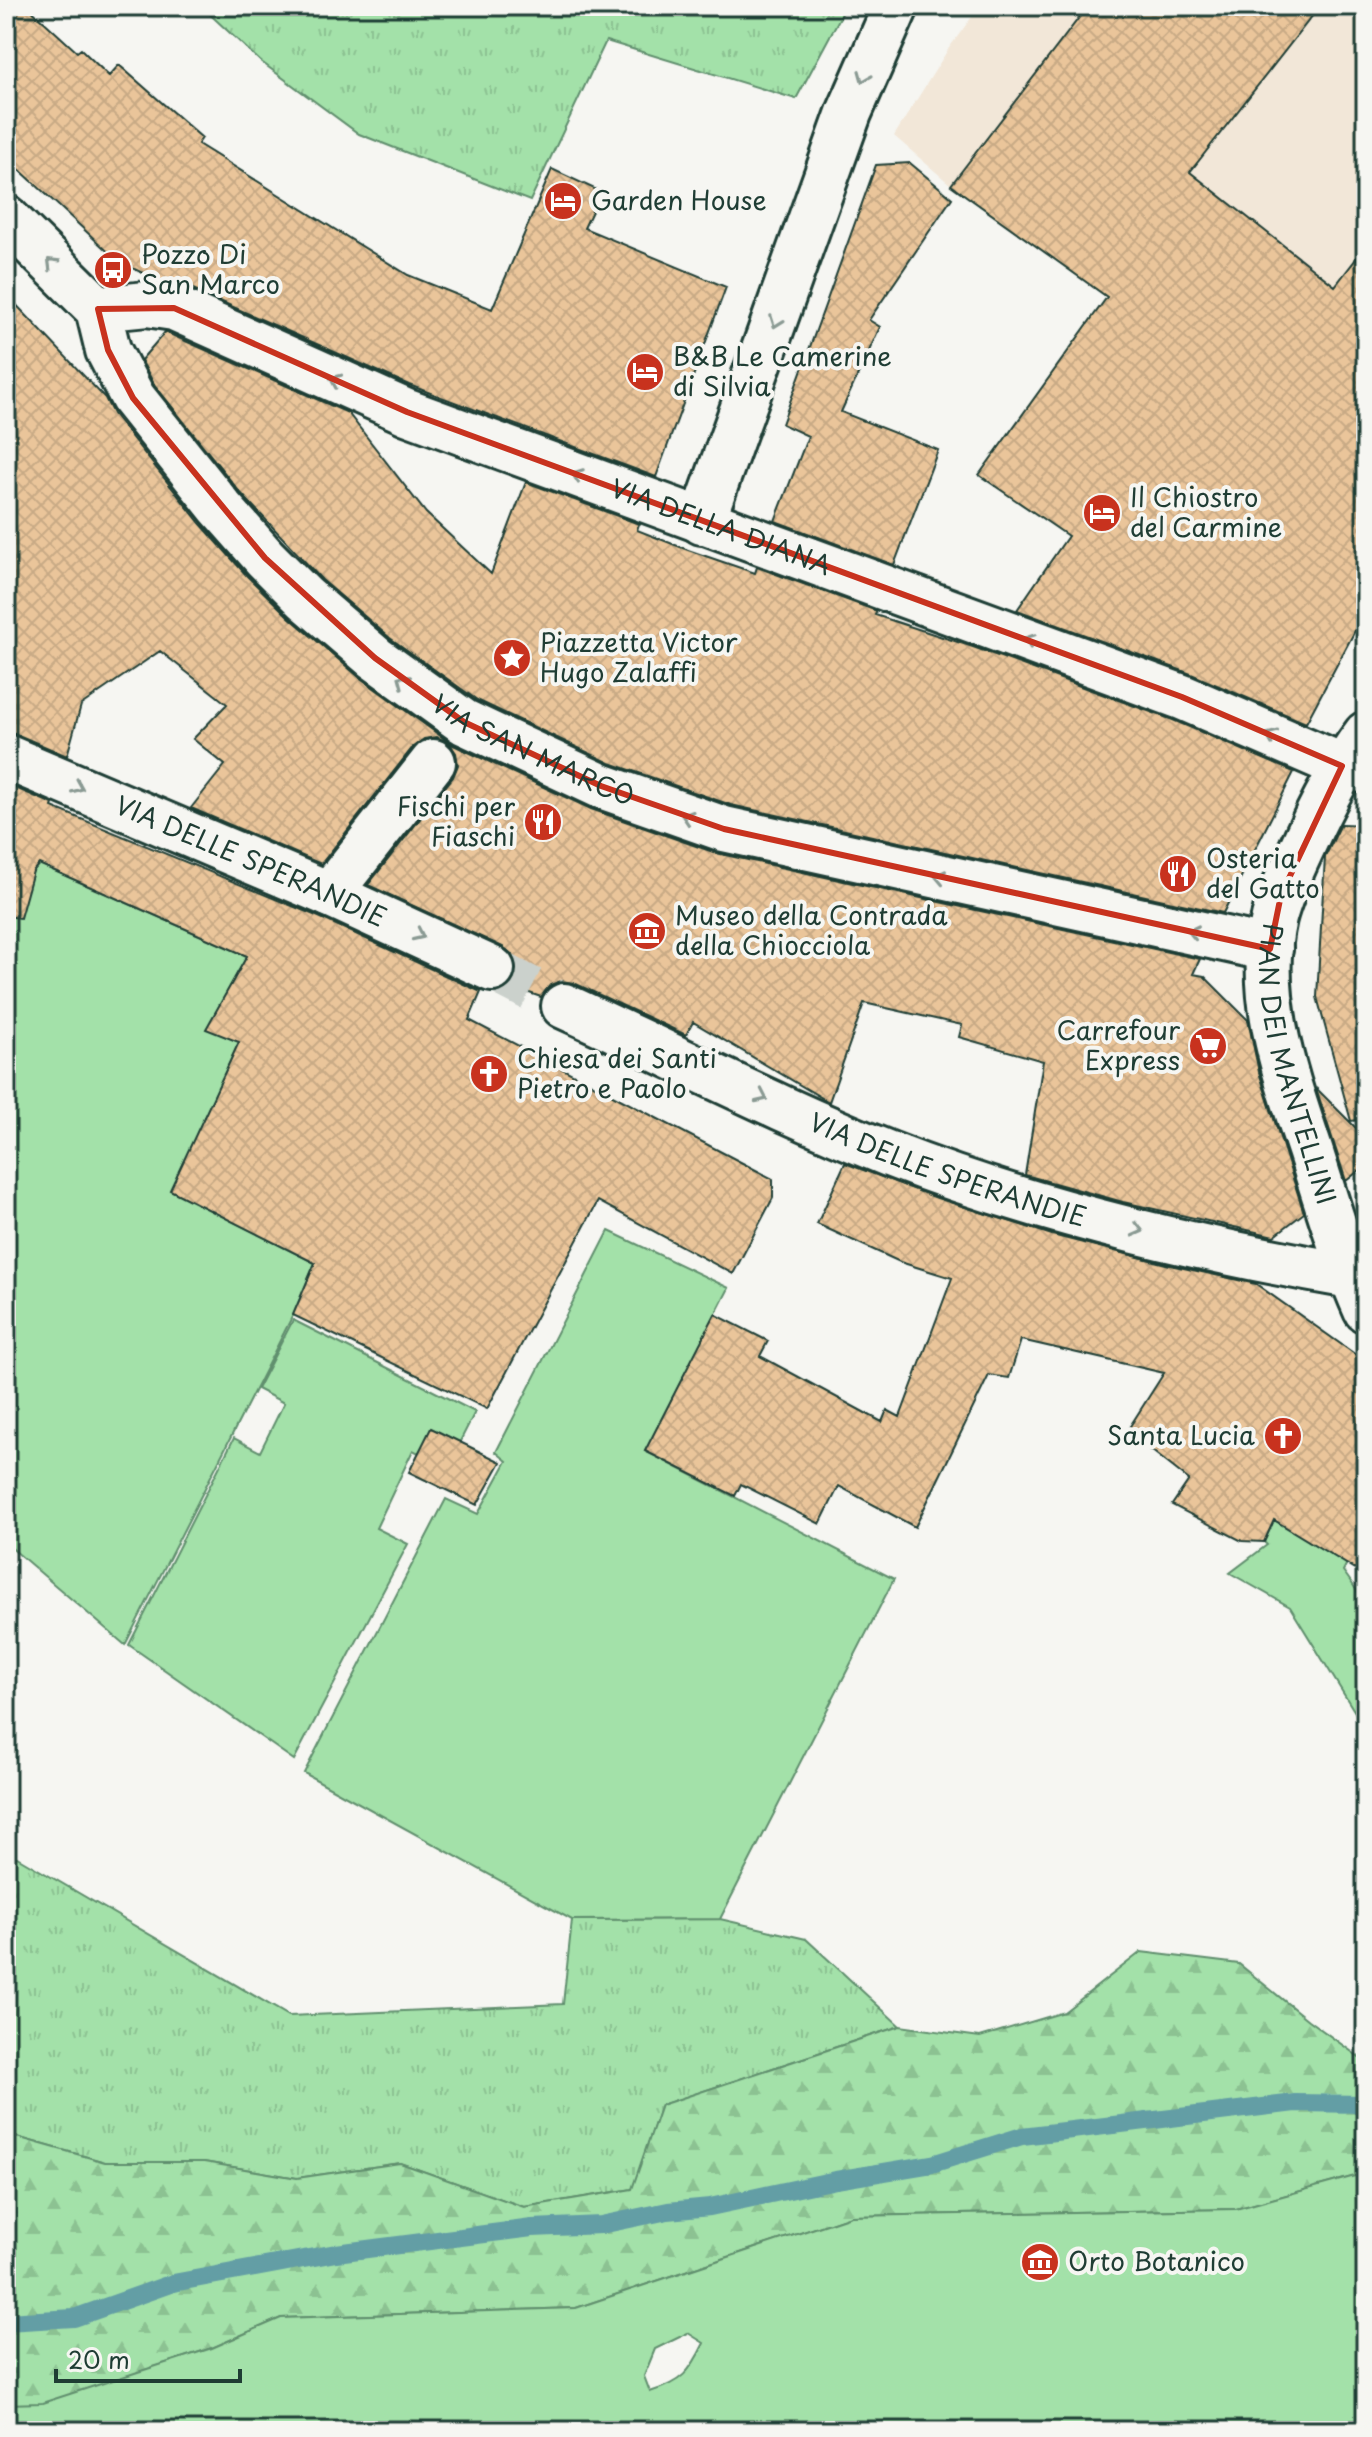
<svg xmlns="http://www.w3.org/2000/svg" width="1372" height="2437" font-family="'Playpen Sans',sans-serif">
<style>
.built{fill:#f2e7d8}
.grass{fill:url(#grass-tufts);stroke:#618f6e;stroke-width:2}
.forest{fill:url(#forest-firs);stroke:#618f6e;stroke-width:2}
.garden{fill:#a3e1a9;stroke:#618f6e;stroke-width:2;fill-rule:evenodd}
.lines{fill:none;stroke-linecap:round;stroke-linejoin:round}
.stream{stroke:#639ea5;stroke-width:18}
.building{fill:url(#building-cross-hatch);stroke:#1f3d34;stroke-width:2}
.minor-tunnel{stroke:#cbd1cc;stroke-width:44;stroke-dasharray:44 22;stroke-linecap:butt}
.minor-casing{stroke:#1f3d34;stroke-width:50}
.minor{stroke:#f6f6f2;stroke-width:44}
.oneway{stroke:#8a9a93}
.marked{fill:none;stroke:#c8321e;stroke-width:6;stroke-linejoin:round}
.labels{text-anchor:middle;stroke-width:8;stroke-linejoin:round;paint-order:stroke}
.poi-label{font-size:26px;fill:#1f3d34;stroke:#f6f6f2;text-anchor:start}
.street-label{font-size:26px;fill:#1f3d34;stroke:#f6f6f2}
</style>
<defs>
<pattern id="grass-tufts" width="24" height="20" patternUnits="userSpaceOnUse" patternTransform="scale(2)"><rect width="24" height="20" fill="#a3e1a9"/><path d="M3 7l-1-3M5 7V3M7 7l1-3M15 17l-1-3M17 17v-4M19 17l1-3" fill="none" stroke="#8cc292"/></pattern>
<pattern id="forest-firs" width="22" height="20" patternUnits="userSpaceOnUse" patternTransform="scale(2)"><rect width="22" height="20" fill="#a3e1a9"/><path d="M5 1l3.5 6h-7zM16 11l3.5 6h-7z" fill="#8cc292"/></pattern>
<pattern id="building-cross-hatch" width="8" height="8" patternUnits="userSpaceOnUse" patternTransform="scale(2)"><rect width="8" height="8" fill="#eac59a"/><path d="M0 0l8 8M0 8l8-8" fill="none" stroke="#c8aa85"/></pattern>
</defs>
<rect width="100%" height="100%" fill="#f6f6f2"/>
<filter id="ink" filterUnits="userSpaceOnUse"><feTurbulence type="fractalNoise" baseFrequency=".0125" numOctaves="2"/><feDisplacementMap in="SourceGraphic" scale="16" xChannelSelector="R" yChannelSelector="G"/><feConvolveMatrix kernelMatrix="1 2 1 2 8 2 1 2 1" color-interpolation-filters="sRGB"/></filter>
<g filter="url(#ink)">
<path class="built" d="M980,6H1366V332L1289,427L951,185L894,136L949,48Z"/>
<path class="grass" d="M201,6H846L796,99L606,41L530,201L359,134L260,61Z
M17,1857L289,2016L563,2004L572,1920L720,1919L806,1939L900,2026L661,2105L633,2189L524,2207L400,2163L297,2178L204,2162H105L6,2134V1858Z"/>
<path class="forest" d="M1141,1952L1239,1964L1308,2020L1366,2062V2173L1236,2209L851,2216L576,2308L281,2318L212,2348L42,2404H6V2134L105,2162H204L297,2178L400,2163L524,2207L632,2189L661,2105L900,2026L980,2037L1064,2012Z"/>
<path class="garden" d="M39,864L247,956L207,1028L239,1042L171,1190L315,1263L293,1315L125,1645L8,1545L6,1539V906Z
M609,1231L729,1288L645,1451L894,1579L720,1919L572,1920L304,1773L446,1499L478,1514L507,1461L496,1452Z
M293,1320L475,1412L447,1467L413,1450L376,1528L408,1544L294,1760L129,1645L234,1438L260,1452L284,1403L257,1389Z
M1274,1520L1348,1561L1343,1571C1356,1589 1372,1607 1363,1631L1366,1633V1730L1290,1607L1230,1573L1267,1545L1264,1542Z
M1366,2173V2431H6V2404L42,2403L212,2348L281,2318L576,2308L851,2216L1236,2209ZM688,2333L704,2343C690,2372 682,2382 650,2392L644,2376L655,2349Z"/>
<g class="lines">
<path class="stream" d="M6,2322L74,2318L173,2283L336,2253L532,2228L601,2225L668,2211L710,2207L836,2180L932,2164L1022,2136L1295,2103L1366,2104"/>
</g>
<path class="building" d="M6,6H27L77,52L81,49L109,76L119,65L202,138L198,144L408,275L492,309L552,169L601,192L584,228L726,287L656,477L409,385L184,285L160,281L119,262L6,157Z
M1088,6H1320L1190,172L1335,286L1366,246V610L1306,723L1191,674L1017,610L1068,536L979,475L1107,297L951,185Z
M910,163L952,198L869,320L880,327L841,412L938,450L894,565L775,521L808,436L782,424L876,165Z
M6,294L105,398L113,414L200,523L247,576L289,617L359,677L453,745L591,809L716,853L1200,959L1193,974L1204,976L1248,1020L1259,1072L1304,1213L1274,1236L1123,1202L1025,1175L1043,1061L959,1037L962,1025L864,1003L829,1102L693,1022L686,1035L574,983L561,981L550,985L541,997L509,986L515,979L517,966L513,955L503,947L368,885L453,777L458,765L456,753L449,743L437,737L424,739L413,747L321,864L191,808L225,765L193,739L227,704L160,651L81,705L67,756L16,734L6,733Z
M165,332L348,413L426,513L491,574L526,482L639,524L637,530L688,550L755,573L757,567L877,611L875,615L973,647L1173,720L1294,772L1223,913L731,805L610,763L477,700L390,638L322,580L239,491L154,384L141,360Z
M6,784L53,804L52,807L319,917L481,992L469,1020L773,1179V1198L733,1274L598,1201L487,1409L293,1315L315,1263L170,1190L239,1042L206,1029L247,956L39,864L33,871L20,918L6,916Z
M1341,824L1366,825V1119L1351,1121L1317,997L1325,857Z
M1316,1088L1366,1138V1165L1346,1181Z
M845,1163L937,1198L1052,1235L1170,1265L1256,1284L1366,1362V1576L1274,1520L1264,1542L1242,1541L1172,1505L1189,1480L1127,1431L1164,1373L1021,1340L1009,1378L989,1375L915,1527L839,1486L820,1524L741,1484L735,1496L645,1451L715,1314L768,1341L760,1356L882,1422L887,1410L900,1417L952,1278L900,1262L817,1224Z
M431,1428L501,1462L477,1505L409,1472Z"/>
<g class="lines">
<path class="minor-tunnel" d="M492,969L564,1006"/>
<defs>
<g id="minor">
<path id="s1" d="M6,218L98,309L108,350L133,398L220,507L265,558L305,598L375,658L464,722L601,786L724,829L1270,949"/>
<path id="s2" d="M98,309L147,304L174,308L407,412L1182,697L1342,766L1366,771"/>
<path d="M702,522L849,113L896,6"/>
<path id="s3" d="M1366,734C1341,767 1323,802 1306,839C1294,865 1281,891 1274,918C1256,996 1286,1077 1310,1150C1327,1204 1343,1258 1366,1310"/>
<path id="s4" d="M6,757L329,894L492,969"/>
<path d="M329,894L433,762"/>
<path id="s5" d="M564,1006C672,1055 779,1110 889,1154C1037,1212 1195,1249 1351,1276"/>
</g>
</defs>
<use href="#minor" class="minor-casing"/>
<use href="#minor" class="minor"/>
</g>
<defs><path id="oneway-chevron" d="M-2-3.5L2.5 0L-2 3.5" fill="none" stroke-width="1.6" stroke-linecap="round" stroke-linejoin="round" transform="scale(2)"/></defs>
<g class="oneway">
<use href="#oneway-chevron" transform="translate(864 77) rotate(112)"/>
<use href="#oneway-chevron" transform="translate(52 263) rotate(-135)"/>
<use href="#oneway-chevron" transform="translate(776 322) rotate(110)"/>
<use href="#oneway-chevron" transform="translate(335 380) rotate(-156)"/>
<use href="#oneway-chevron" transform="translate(577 475) rotate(-160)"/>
<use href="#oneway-chevron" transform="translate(1029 640) rotate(-160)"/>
<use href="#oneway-chevron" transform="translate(403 680) rotate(-143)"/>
<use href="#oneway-chevron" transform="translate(1271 736) rotate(-156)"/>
<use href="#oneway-chevron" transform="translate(78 787) rotate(23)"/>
<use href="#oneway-chevron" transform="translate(687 817) rotate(-162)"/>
<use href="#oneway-chevron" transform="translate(940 877) rotate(-168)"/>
<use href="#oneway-chevron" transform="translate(1193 932) rotate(-168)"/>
<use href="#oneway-chevron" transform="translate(419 935) rotate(25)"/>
<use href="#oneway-chevron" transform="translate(762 1097) rotate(25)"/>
<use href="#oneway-chevron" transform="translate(1138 1230) rotate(14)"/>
</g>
</g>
<path class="marked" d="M174,308L407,412L1182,697L1342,766L1281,895L1270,949L724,829L601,786L464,722L375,658L265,558L133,398L108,350L98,309Z"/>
<defs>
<symbol id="hotel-disc" viewBox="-11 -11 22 22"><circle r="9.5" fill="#c8321e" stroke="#f6f6f2"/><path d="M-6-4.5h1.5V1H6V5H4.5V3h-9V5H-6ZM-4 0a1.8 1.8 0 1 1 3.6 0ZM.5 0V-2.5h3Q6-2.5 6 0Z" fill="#fff"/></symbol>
<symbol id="bus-disc" viewBox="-11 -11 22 22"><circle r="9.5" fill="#c8321e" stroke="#f6f6f2"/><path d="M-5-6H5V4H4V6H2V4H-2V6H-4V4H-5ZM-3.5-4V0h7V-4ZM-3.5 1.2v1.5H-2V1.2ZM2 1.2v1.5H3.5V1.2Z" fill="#fff"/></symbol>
<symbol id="sight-disc" viewBox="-11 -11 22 22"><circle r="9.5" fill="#c8321e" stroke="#f6f6f2"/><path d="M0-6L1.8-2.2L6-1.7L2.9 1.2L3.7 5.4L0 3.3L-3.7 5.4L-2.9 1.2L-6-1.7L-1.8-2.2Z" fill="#fff"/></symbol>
<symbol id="restaurant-disc" viewBox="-11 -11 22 22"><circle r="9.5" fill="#c8321e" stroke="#f6f6f2"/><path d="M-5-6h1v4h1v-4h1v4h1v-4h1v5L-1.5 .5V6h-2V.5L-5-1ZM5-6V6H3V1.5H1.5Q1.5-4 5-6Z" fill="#fff"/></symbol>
<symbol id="museum-disc" viewBox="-11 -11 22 22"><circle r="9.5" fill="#c8321e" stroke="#f6f6f2"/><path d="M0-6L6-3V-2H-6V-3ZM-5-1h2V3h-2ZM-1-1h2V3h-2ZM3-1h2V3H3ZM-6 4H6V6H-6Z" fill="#fff"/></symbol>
<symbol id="supermarket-disc" viewBox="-11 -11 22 22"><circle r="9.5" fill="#c8321e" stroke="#f6f6f2"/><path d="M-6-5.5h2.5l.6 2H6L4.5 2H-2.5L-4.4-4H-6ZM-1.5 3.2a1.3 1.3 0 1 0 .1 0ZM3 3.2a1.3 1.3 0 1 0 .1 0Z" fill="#fff"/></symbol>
<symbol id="church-disc" viewBox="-11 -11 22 22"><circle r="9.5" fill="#c8321e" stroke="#f6f6f2"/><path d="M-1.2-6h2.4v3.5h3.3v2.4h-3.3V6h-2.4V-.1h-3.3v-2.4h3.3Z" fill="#fff"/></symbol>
</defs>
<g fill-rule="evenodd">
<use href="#hotel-disc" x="541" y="179" width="44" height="44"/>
<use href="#bus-disc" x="91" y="248" width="44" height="44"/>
<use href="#hotel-disc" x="623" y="350" width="44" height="44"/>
<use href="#hotel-disc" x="1080" y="491" width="44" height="44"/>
<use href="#sight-disc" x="490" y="636" width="44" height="44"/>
<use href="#restaurant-disc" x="521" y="800" width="44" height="44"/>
<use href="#restaurant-disc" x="1156" y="852" width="44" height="44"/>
<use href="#museum-disc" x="625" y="909" width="44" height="44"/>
<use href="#supermarket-disc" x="1186" y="1024" width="44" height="44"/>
<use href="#church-disc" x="467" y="1052" width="44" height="44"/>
<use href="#church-disc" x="1261" y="1414" width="44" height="44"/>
<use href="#museum-disc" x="1018" y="2240" width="44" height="44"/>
</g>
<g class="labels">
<g class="poi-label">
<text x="591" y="210">Garden House</text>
<text x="141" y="264">Pozzo Di<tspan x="141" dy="30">San Marco</tspan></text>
<text x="673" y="366">B&amp;B Le Camerine<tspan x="673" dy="30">di Silvia</tspan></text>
<text x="1130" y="507">Il Chiostro<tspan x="1130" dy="30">del Carmine</tspan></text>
<text x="540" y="652">Piazzetta Victor<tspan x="540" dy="30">Hugo Zalaffi</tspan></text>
<text x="515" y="816" text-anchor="end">Fischi per<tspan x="515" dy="30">Fiaschi</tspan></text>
<text x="1206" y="868">Osteria<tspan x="1206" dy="30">del Gatto</tspan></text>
<text x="675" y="925">Museo della Contrada<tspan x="675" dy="30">della Chiocciola</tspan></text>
<text x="1180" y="1040" text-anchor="end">Carrefour<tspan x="1180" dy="30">Express</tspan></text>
<text x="517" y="1068">Chiesa dei Santi<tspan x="517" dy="30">Pietro e Paolo</tspan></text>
<text x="1255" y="1445" text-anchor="end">Santa Lucia</text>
<text x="1068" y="2271">Orto Botanico</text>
</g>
<g class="street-label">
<text dy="9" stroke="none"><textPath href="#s2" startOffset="666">VIA DELLA DIANA</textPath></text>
<text dy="9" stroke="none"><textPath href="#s1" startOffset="766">VIA SAN MARCO</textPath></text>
<text dy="9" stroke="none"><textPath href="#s4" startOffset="266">VIA DELLE SPERANDIE</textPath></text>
<text dy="9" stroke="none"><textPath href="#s3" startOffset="356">PIAN DEI MANTELLINI</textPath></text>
<text dy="9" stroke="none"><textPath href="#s5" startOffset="418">VIA DELLE SPERANDIE</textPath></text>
</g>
</g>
<rect width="1372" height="2437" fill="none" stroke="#f6f6f2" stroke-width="32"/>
<rect x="16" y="16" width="1340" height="2405" fill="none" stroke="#1f3d34" stroke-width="3" filter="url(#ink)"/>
<path d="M56 2369v12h184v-12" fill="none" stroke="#1f3d34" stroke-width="4"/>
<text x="68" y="2369" font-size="24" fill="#1f3d34" stroke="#f6f6f2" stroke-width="6" paint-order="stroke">20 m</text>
</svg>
